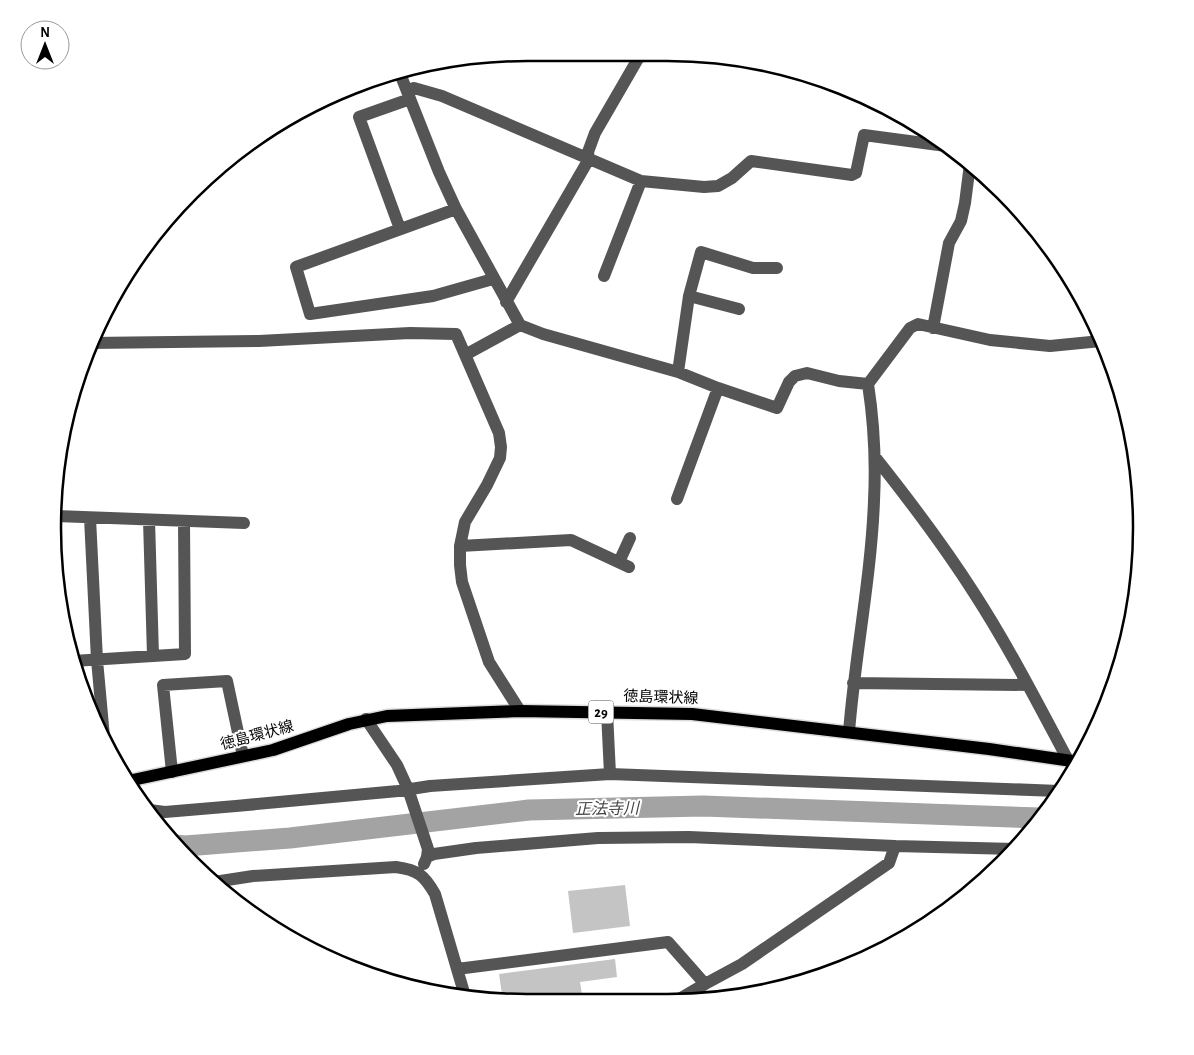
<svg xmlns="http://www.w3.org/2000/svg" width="1194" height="1055" font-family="'Alegreya Sans','Noto Sans JP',sans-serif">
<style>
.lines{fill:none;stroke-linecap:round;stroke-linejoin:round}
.river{stroke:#a3a3a3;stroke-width:21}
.building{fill:#c4c4c4}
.major-casing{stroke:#dbdbdb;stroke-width:15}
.minor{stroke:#555;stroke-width:12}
.major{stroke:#000;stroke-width:12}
.labels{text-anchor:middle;stroke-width:4;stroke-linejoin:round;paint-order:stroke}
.shield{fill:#fff;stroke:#4c4c4c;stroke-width:1}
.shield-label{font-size:14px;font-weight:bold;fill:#000}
.street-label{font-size:15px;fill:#000;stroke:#fff}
.water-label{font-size:16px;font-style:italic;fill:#444;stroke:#fff}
.rim{fill:none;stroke:#000;stroke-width:2.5}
</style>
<rect width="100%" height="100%" fill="#fff"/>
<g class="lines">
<path class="river" d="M175,845L185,846L290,838L529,810L703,806L1040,818"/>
</g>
<path class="building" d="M625,885L630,926L573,933L568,891Z
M615,959L617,977L580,982L583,1001H503L499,974Z"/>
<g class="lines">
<defs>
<path id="major" d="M128,781L273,750L349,724L387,716L520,711L692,714L989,749L1079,762"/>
</defs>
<use href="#major" class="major-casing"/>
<path class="minor" d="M399,71L439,172L456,209L520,325L543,334L678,372L718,388L777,408L789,382L795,376L807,373L839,381L868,384
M408,90L414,88L442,96L641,181L704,187L718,186L732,178L751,161L852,175L856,173L864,135L946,146
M456,209L296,267L310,314L433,296L493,279
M400,229L359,117L410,99
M604,276L641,181
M689,296L739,309
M506,302L589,159L588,152L595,133L639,57
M933,328L949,243L961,221L965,203L970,164
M90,343L259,341L410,333L456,334L499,433L501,447L500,458L487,485L465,522L460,546V565L462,582L489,662L520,711
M465,355L520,325
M678,372L689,296L701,252L753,268H777
M875,457C910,501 944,546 974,593C1009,647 1038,704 1068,760
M677,499L718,388
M56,516L244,523
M90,518L97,660L104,737
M149,520L153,656
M460,546L571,540L629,567
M619,562L630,538
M73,661L185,654L184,521
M853,683L1028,685
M607,712L610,774
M366,719L397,765L408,789
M849,732C855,655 871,579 874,501C876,461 874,423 868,384L910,328L918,324L990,340L1050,346L1101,341
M172,772L163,685L227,681L243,756
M410,795L428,849L427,857L424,864
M149,810L165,812L236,806L398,791L430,786L610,774L1059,791
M427,857L434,854L476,848L598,838L689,837L895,846
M214,882L253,876L396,867C418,870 424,875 435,894L465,996
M457,969L668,942L705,984L742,964L889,863L895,846L1015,849
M676,1001L705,984"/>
<use href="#major" class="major"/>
</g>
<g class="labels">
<rect class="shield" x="588.5" y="700.5" width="25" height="23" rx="4"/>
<g class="shield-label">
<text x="601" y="717">29</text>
</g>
<g class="street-label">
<text transform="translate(661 697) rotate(2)" y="5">徳島環状線</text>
<text transform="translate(257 735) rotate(-15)" y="5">徳島環状線</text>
</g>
<g class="water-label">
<text transform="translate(607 808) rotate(-1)" y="6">正法寺川</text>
</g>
</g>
<path d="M0 0H1194V1055H0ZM527 61H667A466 466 0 0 1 1133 527V528A466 466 0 0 1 667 994H527A466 466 0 0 1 61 528V527A466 466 0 0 1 527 61Z" fill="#fff" fill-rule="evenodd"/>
<path class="rim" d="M527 61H667A466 466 0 0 1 1133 527V528A466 466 0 0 1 667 994H527A466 466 0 0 1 61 528V527A466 466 0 0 1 527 61Z"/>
<g transform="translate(45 45)"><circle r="24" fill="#ffffff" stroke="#999999"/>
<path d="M0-4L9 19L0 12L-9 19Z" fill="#000000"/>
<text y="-8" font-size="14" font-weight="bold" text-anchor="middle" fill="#000000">N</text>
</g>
</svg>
